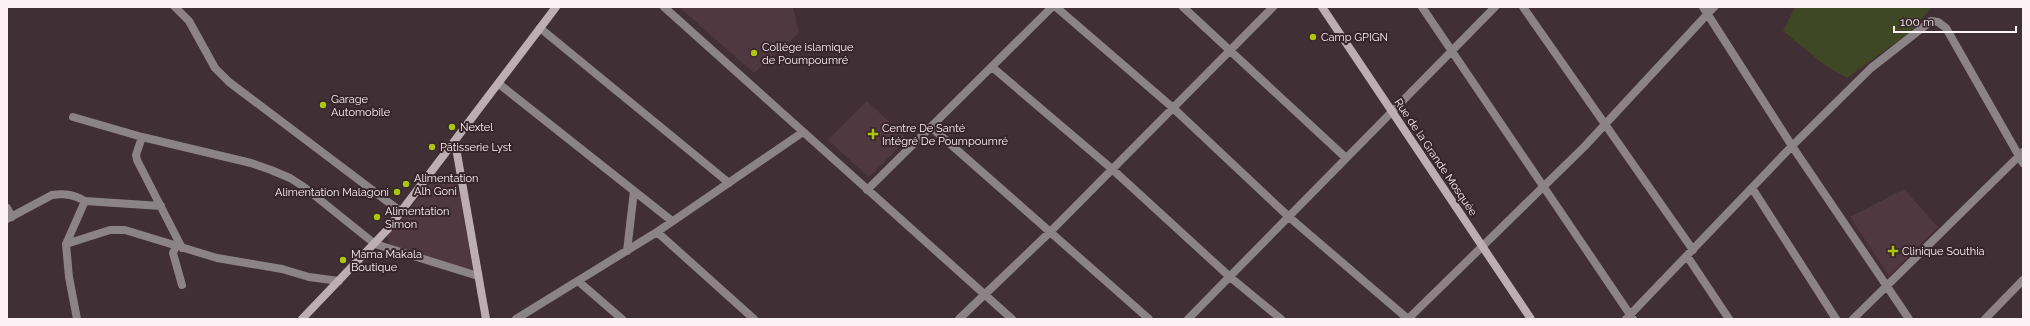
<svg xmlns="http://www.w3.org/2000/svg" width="2030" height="326" font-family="Raleway,sans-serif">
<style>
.built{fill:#503841}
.green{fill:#404724}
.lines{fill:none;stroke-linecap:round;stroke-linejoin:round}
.street{stroke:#8c8386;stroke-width:8}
.secondary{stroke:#bdaeb3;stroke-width:8}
.poi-dot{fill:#adc60d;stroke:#36252b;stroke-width:1.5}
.labels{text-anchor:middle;stroke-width:4;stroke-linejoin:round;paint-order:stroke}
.poi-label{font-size:11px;fill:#fcf1f5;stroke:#36252b;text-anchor:start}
.street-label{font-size:11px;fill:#fcf1f5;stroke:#36252b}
</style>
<rect width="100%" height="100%" fill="#402f35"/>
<path class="built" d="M679,7H793L799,33L754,73Z
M867,101L907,139L869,177L828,140Z
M436,177H448L457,182L473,269L471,271L390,246L387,236Z
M1904,189L1938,227L1889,276L1850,217Z"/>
<path class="green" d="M1795,7H1932L1909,33L1847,78L1826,66L1783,31Z"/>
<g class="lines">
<path class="street" d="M175,7L189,21L215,68L229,82L400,211
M664,7L1012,319
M1056,7L1172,107L1289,217L1408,319
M1183,7L1346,158
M1422,7L1633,319
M1523,7L1693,250
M540,28L729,183
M992,67L1112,169L1230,277L1281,319
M499,84L672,221
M73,117L142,137L251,163L271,170L290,178L304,187L375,244L478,276
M932,128L1149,319
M142,137L136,155L137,160L182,248
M1752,188L1836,319
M867,190L1052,7
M7,208L12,217
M7,219L52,195C66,193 74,195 85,201L161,206
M657,232L754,319
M66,244L110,230H125L217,258L282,269L309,277L339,281
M176,246L173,253L182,285
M627,251L634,191
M1687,256L1729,319
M578,281L622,319
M77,319L69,277L66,244L85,201
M516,319L657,232L803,132
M959,319L1050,232L1273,7
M1188,319L1495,7
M1408,319L1584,147L1714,7
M1626,319L1792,146L1703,7
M1853,319L2019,156L2023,163
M1909,319L1792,146L1871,68L1931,21L1938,22L1946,28L2019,156L2023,152
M1985,319L2023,280"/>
<path class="secondary" d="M1322,7L1531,319
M455,142L486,319
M302,319L387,230L556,7"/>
</g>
<g class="poi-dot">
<circle cx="1313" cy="37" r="4"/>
<circle cx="754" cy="53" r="4"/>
<circle cx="323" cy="105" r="4"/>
<circle cx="452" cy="127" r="4"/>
<path d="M871 128h4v4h4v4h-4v4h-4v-4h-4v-4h4z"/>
<circle cx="432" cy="147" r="4"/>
<circle cx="406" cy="184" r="4"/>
<circle cx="397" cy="192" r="4"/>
<circle cx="377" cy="217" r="4"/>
<path d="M1891 245h4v4h4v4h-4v4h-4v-4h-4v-4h4z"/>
<circle cx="343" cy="260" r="4"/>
</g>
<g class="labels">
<g class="poi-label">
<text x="1321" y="41">Camp GPIGN</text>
<text x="762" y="51">Collège islamique<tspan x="762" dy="13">de Poumpoumré</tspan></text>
<text x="331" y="103">Garage<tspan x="331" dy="13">Automobile</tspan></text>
<text x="460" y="131">Nextel</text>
<text x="882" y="132">Centre De Santé<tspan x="882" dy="13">Intégré De Poumpoumré</tspan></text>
<text x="440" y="151">Pâtisserie Lyst</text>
<text x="414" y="182">Alimentation<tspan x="414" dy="13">Alh Goni</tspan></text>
<text x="389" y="196" text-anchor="end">Alimentation Malagoni</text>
<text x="385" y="215">Alimentation<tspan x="385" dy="13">Simon</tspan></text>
<text x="1902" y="255">Clinique Southia</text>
<text x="351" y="258">Mama Makala<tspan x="351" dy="13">Boutique</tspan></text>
</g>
<g class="street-label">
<text transform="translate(1436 157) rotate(56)" y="4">Rue de la Grande Mosquée</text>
</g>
</g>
<rect width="2030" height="326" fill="none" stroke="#fcf1f5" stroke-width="16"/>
<path d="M1894 26v6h122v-6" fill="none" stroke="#fcf1f5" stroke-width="2"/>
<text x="1900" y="26" font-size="12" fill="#fcf1f5" stroke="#36252b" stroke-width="3" paint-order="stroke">100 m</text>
</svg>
